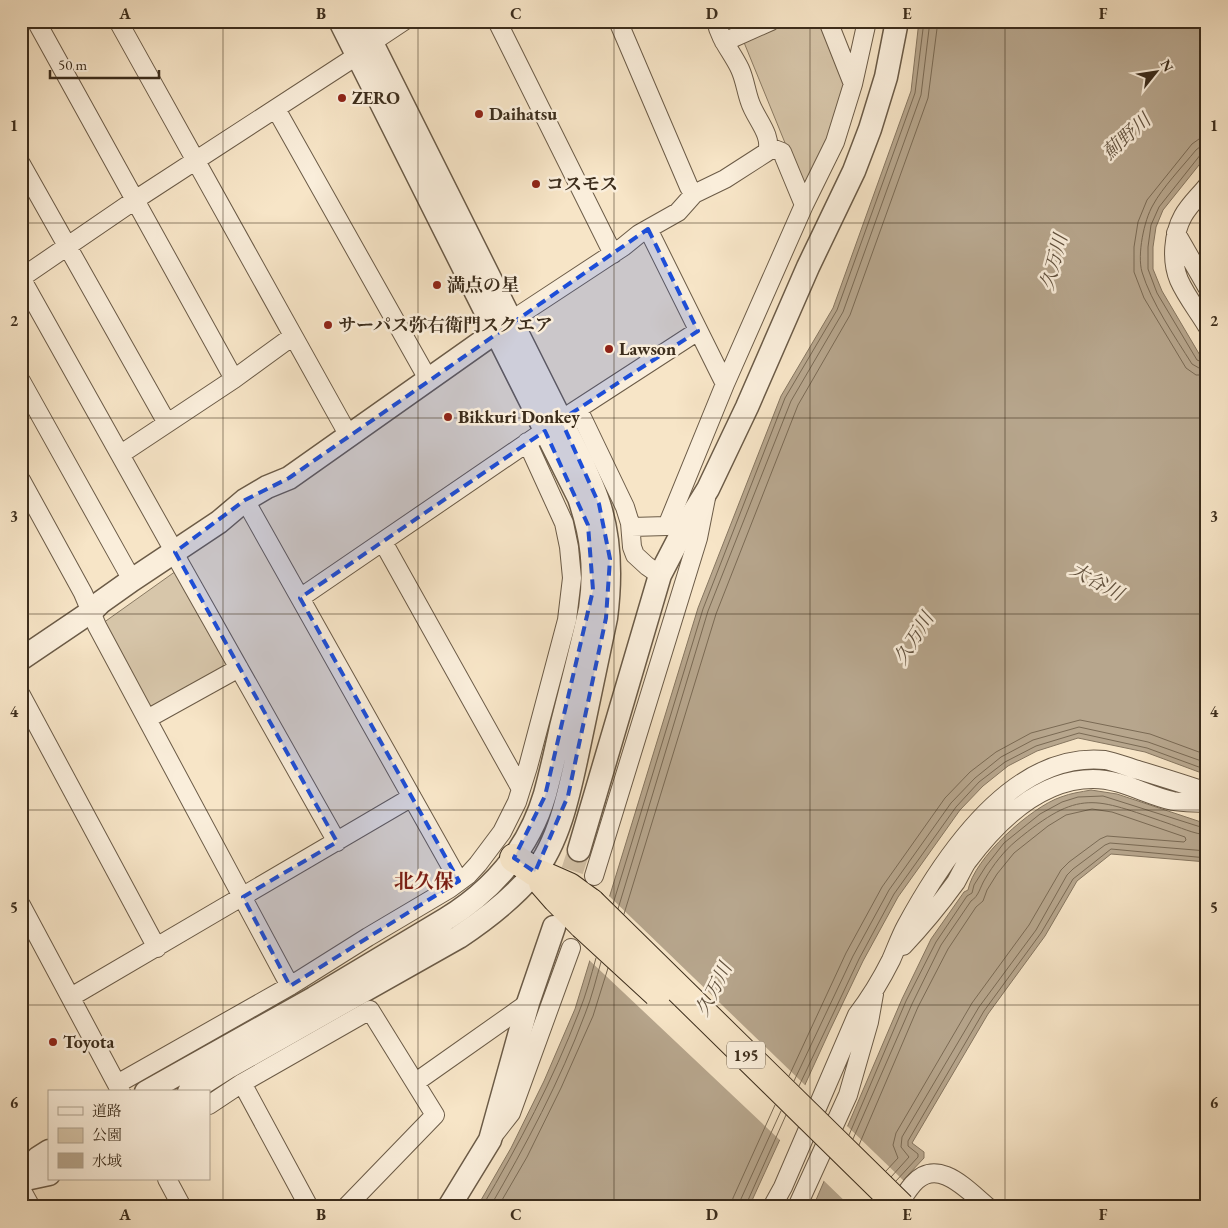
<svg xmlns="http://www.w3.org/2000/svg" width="1228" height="1228" font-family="'EB Garamond','Noto Serif JP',serif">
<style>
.green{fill:#d7c6aa;stroke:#8a7a63}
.water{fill:#b7a68d;stroke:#867660}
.pier{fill:#f7e5c7}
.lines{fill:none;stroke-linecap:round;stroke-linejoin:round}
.shore{stroke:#7a6a54;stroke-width:1}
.tertiary-tunnel{stroke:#d2c0a5;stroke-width:22;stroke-dasharray:22 11;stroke-linecap:butt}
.minor-casing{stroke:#6b5b47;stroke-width:20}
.tertiary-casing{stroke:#6b5b47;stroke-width:25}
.trunk-casing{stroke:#3c2d1c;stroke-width:30}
.minor{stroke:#faeedb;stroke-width:18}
.tertiary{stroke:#faeedb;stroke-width:22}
.trunk{stroke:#f7e5c7;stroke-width:28}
.trunk-bridge-casing{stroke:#3c2d1c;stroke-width:30;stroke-linecap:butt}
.trunk-bridge{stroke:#f7e5c7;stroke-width:28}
.marked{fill:#1d4ed8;fill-opacity:0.2;stroke:#1d4ed8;stroke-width:4;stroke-dasharray:10 6;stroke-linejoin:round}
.grid{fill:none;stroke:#3c2d1c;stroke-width:1;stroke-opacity:0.55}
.poi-dot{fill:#8f2418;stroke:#faeedb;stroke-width:2}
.labels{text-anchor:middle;stroke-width:5;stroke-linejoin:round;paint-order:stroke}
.shield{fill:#faeedb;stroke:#756755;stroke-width:1}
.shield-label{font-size:16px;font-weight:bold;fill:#3c2d1c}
.poi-label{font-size:18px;font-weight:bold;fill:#3c2d1c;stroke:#faeedb;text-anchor:start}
.water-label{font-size:19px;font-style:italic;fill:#61513e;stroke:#faeedb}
.quarter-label{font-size:20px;font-weight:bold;fill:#7a1f14;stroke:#faeedb}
.neatline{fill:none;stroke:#3c2d1c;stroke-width:2}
.grid-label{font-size:16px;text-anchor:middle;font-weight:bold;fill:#3c2d1c}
</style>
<rect width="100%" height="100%" fill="#f7e5c7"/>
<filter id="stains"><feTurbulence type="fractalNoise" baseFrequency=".004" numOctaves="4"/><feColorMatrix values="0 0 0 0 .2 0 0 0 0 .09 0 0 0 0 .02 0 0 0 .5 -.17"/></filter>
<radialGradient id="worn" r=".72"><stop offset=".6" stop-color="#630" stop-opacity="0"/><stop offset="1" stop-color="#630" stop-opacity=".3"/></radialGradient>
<path class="green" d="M789,21H820L845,82L833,125L808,182H801L743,40Z
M176,571L227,662L226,668L156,708L148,707L103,623Z"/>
<path class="water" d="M919,21H1207V155L1163,210L1156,227L1153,247V269L1162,291L1201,357L1207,354V361L1205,363L1207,366V775L1145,752L1078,738L1037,751L1008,766L983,786L960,810L898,897L863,961L830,1030L749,1207H477L511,1148L544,1081L575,1009L698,608L781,396L833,308L911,91Z
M1091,790L1117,794L1207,824V862L1111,854L1077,881L1045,936L988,1014L912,1143L924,1152V1158L878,1207H813L902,999L931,939L964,892L968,890C974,858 1031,807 1061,797C1071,793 1081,792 1091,790Z"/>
<path class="pier" d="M608,895L807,1087L782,1142L588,959Z
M845,1124L905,1182L882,1207H851L822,1179Z"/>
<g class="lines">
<path class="shore" d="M1207,138L1199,139L1192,144L1147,200L1138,222L1134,247V272L1144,298L1186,368L1196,375H1207
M1207,146H1201L1196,150C1183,166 1162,188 1153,205C1144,220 1137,255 1142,272C1151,302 1175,337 1192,364L1199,368L1207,367
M1207,152L1201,154L1159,207L1151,225L1148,247V269L1157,293L1197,360L1202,362L1207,360
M613,904L703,609L785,398L837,310L915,93L924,21
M618,909L708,611L791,401L843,312L921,95L930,21
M624,914L716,614L798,405L850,315L928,98L938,21
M789,1076L846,953L882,887L945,798L970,772L996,752L1031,733L1080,720L1150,734L1207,755
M794,1081L853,956L889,890L951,803L975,778L1001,757L1033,740L1079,727L1148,742L1207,763
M799,1086L859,959L894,894L956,807L979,782L1005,762L1036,746L1079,733L1147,748L1207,770
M849,1135L906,1001L936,942L967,896L972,893L974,885L986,866L1004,843L1040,814L1062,802L1078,797L1103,796L1207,829
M853,1139L912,1004L941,945L971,901C979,896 980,887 985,879C993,865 1004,851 1016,841C1080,788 1094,798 1167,823C1179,827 1194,834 1207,835
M859,1145L918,1007L948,949L976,907L983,901L987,890L997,874L1014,853L1048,826L1066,815L1092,809L1112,812L1185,837L1186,840L1184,842L1107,836L1100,839L1069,862L1061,870L1029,925L972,1003L896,1133L893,1145L898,1158L886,1171
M891,1177L909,1157L901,1147L902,1137L979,1007L1036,930L1067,875L1073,869L1105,845L1110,843L1207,851
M896,1181L918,1157V1154L908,1146V1141L984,1011L1041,933L1073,879L1111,849L1207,858
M482,1207C519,1144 553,1080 579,1012C586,995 591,976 596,958
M490,1207C526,1145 560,1081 585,1014C592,997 596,979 601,962
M498,1207L527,1157L561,1088L593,1016L608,968
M731,1207L733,1198L775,1105
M739,1207L740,1201L781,1111
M745,1207L786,1115"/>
<path class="tertiary-tunnel" d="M562,902L579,850"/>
<defs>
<path id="minor" d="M36,21L234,379
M118,21L349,436
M497,21L613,254
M618,21L689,187L694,194
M828,21L853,84
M724,42L771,21
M371,43L404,21
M276,109L428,379
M21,164L167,423
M1207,186C1199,196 1189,205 1183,216C1173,234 1171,261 1179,280C1186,296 1198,311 1207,326
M804,205L835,142L853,84L867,21
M648,229L725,384
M1176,233L1207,287
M21,278L169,542L179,562L337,842
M21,278L135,200L358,55
M512,320L623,247L639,234L678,212L694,194L725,179L767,152C773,135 755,118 750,102C746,91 745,80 740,69C732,52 720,40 716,21
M21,381L132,580
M578,409L625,507L630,523L632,547L635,555L647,566L660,575
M570,414L698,331
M121,454L234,379L293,336
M21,480L83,593L97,626L290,986
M245,500L459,881
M631,527L667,526L725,384L804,205L782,152L769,147
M383,542L521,789
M300,598L537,436
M21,695L157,948
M147,719L239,668
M594,876L698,538L706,498
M21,905L121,1092
M903,946C922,926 940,904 956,882C960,875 963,868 967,862C996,823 1040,779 1093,779C1122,779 1145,795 1173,801C1184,803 1196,802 1207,803
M71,997L412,797
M416,1082L528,1003
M242,1083L309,1207
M117,1084L290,986L368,937L449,889L468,875L478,864L502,832L517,802L528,767L567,620L572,578L569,547L564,523L527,442
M209,1105L242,1083L370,1010L435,1115L346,1207
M493,1136L511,1113L571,948
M167,1179L182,1207
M21,1189L31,1207
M772,1207L783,1187L857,1015C870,998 881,980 891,960C896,949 900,937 906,926C944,856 1013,751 1105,760C1116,762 1127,767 1138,770C1161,777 1184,784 1207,792
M797,1207L848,1095L869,1022L874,994
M897,1207C902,1199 907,1191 913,1184C938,1156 967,1190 988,1207"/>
<path id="tertiary" d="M21,659L92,611L101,602L132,580L219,522L245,500L267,487L289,478L507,324
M579,850L660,575L687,523L708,489L747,407L808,267L854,171L870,129L886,77L897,21
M146,1092L314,998L446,919C493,890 529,848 545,794C551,772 556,750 561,727C571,688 581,649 590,609C596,569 592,536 579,498L340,21
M189,1092L227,1068L459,937C486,919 513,898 534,873C559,842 569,793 577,756C587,710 596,664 606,618C611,579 611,541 599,504C595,490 588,477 583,464L361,21
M21,1176L38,1158L49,1151
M21,1180L49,1174
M449,1207L490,1140L528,1003L554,927"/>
<path id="trunk" d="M514,858L535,872L569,887L591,903
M543,883L557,899L583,925"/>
</defs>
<use href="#minor" class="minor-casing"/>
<use href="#tertiary" class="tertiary-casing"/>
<use href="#trunk" class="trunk-casing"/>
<use href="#minor" class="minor"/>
<use href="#tertiary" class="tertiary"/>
<use href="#trunk" class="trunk"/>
<defs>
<path id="trunk-bridge" d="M591,903L901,1207
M583,925L657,993"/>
</defs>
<use href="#trunk-bridge" class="trunk-bridge-casing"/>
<use href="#trunk-bridge" class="trunk-bridge"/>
</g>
<path class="marked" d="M648,229L698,331L561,420L599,504L610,559L606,618L568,796L535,872L514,858L545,796L593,590L588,525L545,431L300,598L459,881L290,986L243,897L337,842L175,552L245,500L289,478Z"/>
<path class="grid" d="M223,21V1207M418,21V1207M614,21V1207M810,21V1207M1005,21V1207M21,223H1207M21,418H1207M21,614H1207M21,810H1207M21,1005H1207"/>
<g class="poi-dot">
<circle cx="342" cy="98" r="5"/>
<circle cx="479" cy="114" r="5"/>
<circle cx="536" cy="184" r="5"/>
<circle cx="437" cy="285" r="5"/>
<circle cx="328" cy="325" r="5"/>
<circle cx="609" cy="349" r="5"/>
<circle cx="448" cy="417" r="5"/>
<circle cx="53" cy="1042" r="5"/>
</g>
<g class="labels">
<rect class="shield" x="727" y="1041.5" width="38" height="27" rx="4"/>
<g class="shield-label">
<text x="746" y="1061">195</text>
</g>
<g class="poi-label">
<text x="352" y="104">ZERO</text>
<text x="489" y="120">Daihatsu</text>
<text x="546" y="190">コスモス</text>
<text x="447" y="291">満点の星</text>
<text x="338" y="331">サーパス弥右衛門スクエア</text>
<text x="619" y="355">Lawson</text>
<text x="458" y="423">Bikkuri Donkey</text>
<text x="63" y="1048">Toyota</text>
</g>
<g class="water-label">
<text transform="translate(1126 136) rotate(-42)" y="7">薊野川</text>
<text transform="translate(1053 262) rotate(-75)" y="7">久万川</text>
<text transform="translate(1097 581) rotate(29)" y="7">大谷川</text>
<text transform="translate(913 638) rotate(-58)" y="7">久万川</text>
<text transform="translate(713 989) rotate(-63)" y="7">久万川</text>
</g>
<g class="quarter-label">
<text x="424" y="888">北久保</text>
</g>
</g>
<rect width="1228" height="1228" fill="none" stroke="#f7e5c7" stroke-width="55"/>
<rect x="48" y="1090" width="162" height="90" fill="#faeedb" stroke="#aea18f"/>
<rect x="58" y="1107" width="25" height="8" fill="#faeedb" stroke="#aea18f"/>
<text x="92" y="1116" font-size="15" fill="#3c2d1c">道路</text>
<rect x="58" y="1128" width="25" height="15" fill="#d7c6aa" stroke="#aea18f"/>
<text x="92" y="1140" font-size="15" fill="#3c2d1c">公園</text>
<rect x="58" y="1153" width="25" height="15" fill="#b7a68d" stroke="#aea18f"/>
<text x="92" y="1166" font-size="15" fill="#3c2d1c">水域</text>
<g transform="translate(1156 72) rotate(60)" stroke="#faeedb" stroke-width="4" paint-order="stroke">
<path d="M0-4L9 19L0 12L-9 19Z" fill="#3c2d1c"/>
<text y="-8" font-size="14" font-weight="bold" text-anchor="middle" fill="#3c2d1c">N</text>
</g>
<path d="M50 70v8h109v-8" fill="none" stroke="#3c2d1c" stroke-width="2.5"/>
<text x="58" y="70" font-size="15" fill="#3c2d1c" stroke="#faeedb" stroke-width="4" paint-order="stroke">50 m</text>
<rect x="28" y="28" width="1172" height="1172" class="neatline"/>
<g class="grid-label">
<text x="125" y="19">A</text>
<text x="321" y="19">B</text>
<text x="516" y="19">C</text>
<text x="712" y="19">D</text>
<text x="907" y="19">E</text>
<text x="1103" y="19">F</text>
<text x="14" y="131">1</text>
<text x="1214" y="131">1</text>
<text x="14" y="326">2</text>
<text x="1214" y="326">2</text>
<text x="14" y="522">3</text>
<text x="1214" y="522">3</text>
<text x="14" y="717">4</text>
<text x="1214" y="717">4</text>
<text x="14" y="913">5</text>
<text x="1214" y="913">5</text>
<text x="14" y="1108">6</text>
<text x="1214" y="1108">6</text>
<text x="125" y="1220">A</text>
<text x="321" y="1220">B</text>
<text x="516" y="1220">C</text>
<text x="712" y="1220">D</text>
<text x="907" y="1220">E</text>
<text x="1103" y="1220">F</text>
</g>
<rect width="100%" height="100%" filter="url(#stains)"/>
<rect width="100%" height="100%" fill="url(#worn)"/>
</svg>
